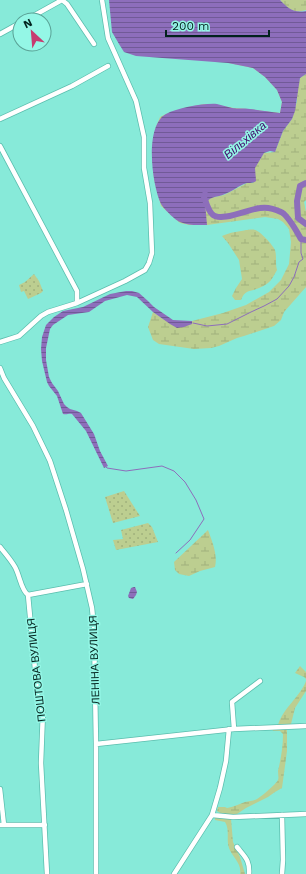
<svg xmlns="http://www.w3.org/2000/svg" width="306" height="874" font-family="'Work Sans',sans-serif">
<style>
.grass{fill:url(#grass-dots)}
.wetland{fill:url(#wetland-marsh)}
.water{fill:url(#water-rules)}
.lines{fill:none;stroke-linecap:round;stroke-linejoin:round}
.stream{stroke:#8d6ebb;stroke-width:1}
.river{stroke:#8d6ebb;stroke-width:6}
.minor-casing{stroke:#5bbeae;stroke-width:6}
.minor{stroke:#fff;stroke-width:4.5}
.labels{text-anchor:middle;stroke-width:3;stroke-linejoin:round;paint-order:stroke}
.street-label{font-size:11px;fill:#02221d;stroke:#94f7e6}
.water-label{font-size:12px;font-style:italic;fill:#400d6c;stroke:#94f7e6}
</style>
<defs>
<pattern id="grass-dots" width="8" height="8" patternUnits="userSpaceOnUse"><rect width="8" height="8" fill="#bcce90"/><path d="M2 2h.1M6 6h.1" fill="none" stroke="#a0b17c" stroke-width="1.8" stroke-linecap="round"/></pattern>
<pattern id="wetland-marsh" width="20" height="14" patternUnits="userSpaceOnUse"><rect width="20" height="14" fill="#bcce90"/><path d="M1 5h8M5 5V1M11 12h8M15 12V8" fill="none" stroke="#a0b17c"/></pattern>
<pattern id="water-rules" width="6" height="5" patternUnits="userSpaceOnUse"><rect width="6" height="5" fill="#8d6ebb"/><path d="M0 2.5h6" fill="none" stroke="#715a97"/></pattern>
</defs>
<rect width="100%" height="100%" fill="#87ead9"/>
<path class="grass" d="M34,274L39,281L43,291L41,293L28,299L24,291L21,292L19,285L25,282Z
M124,491L140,516L113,523L105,497Z
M148,523L152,527L158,542L116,550L113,540L123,539L121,530Z"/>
<path class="wetland" d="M280,0H306V10C294,14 288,9 280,0Z
M229,63H259L288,106L205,203L210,198L224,195L247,183H253L255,177L254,168L264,153L275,152L283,131L292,119L297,101V91L300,78L306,74V200L304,202L306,212V287L284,312L281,320L274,326L244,336L237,338L219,346L211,348L194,349L159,344L153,340L148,327L153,312L163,319L192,324V321L223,313L246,305L269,292L281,280L289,264L291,242L289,229L283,222L278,219L265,217L207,225H189L180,223L161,206L154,179L152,149L156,127L160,117L166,114L188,107L205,104L217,105L234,108L248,109L271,112L280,113L282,102L277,90L265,77L253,68Z
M246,230C248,230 252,229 255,230C260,231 273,245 275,250C277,257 275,263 277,270C274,275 272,280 268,283C265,285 262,287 259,288C251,292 245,289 241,300H235L232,296L236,288L242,279L239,260L228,243L222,236C231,232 237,232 246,230Z
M208,530C212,541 218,555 215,567L200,571L189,576L179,574L175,570L174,562Z
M300,666L306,672V679L304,677L295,673Z
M306,681V691L295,708L291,724L280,725H278C283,708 300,697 306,681Z
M282,728L287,729V751L282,788L275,792L268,797L246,808L234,816C228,815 222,815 217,811L218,807H225L227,808C233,807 239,804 245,802C249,801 253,801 257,799C261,797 276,784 278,780C279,778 278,774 278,771C281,758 283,747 283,734L280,731H273L272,729Z
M215,817L229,818L231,819L233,842L240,857L245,874H240C242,863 232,857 229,848C226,839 230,830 225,822L215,820Z"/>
<path class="water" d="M109,0H280C289,9 293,13 306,11V74L300,78L295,111L292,119L283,131L275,152L270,151L264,153L255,168L256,181C252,184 248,182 244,184C237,187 231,192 225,194C216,198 213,195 205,203L207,225C198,225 189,226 180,222C175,220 163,208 161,204C152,185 144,126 166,114C178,108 203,103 217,104C222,105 227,107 232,108C238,109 244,108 250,109C260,110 270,112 280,113L282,102L277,90L265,77L253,68L228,63L136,56L124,52L119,44L112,32Z
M126,291H132L139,293L148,301L154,307L173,320L192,321V324L184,327L177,328L170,324L153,312L137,297L127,295L105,301L89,312L68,315L53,325L50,329L46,348V360L49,377L52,383L58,391L64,404L67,407L70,409L77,411L81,413L94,434L100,451L108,466L104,468L86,431L72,414C69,413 67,415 63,414L57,396L49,386L47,382L42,361L41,349L42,337L46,325L54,317L63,311L83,307L110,294Z
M134,587H135L137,592L136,595L133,599L129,598L128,596L131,588Z"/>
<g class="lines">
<path class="stream" d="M193,323L207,326L227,324L251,312L264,306L277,299L289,286L294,277L299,262L303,259L301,253V239
M106,467L107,468L126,471L162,466L174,471L185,482L196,500L204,519L190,540L176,553"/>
<path class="river" d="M306,183L300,186L297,201L298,218L306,224
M205,194L204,197C206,202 208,210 212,214C220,223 249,209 260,208C266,207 275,209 281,212C288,215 297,232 301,239L306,240"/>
<defs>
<path id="minor" d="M26,20L62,0L67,4L94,44
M0,34L20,23
M0,119L72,86L108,66
M0,146L77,291V303
M0,342L19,336L41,316L48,312L77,303L125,281L145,270L149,263L152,253L150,203L144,168V137L136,101L108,38L102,0
M0,368L4,378L33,426L50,461L66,510L83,569L92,608L94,628L96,744V874
M0,547C5,553 11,560 15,567C20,576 21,590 28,595L38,701L43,711L41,763L47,874
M28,595L87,584
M234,729L232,702L260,681
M96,744L234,729L306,726
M0,789L4,825
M212,815L233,817L306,814
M282,815L283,860L282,874
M0,825H45
M237,847C245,857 250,860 249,874
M174,874L212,815L220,788L226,761L229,729"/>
</defs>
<use href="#minor" class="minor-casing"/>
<use href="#minor" class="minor"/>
</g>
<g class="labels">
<g class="street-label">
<text transform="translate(94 660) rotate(-92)" y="4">ЛЕНІНА ВУЛИЦЯ</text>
<text transform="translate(36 670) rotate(-96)" y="4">ПОШТОВА ВУЛИЦЯ</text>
</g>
<g class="water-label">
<text transform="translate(245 140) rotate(-40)" y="4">Вільхівка</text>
</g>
</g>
<g transform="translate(32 32) rotate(334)"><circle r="19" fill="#94f7e6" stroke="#5aa296"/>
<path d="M0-3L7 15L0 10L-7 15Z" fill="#c73b70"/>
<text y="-6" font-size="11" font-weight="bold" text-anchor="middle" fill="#02221d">N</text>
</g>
<path d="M166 30v6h103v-6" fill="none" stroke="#02221d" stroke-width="2"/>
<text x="172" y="30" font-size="12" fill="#02221d" stroke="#94f7e6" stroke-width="3" paint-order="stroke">200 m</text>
</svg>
